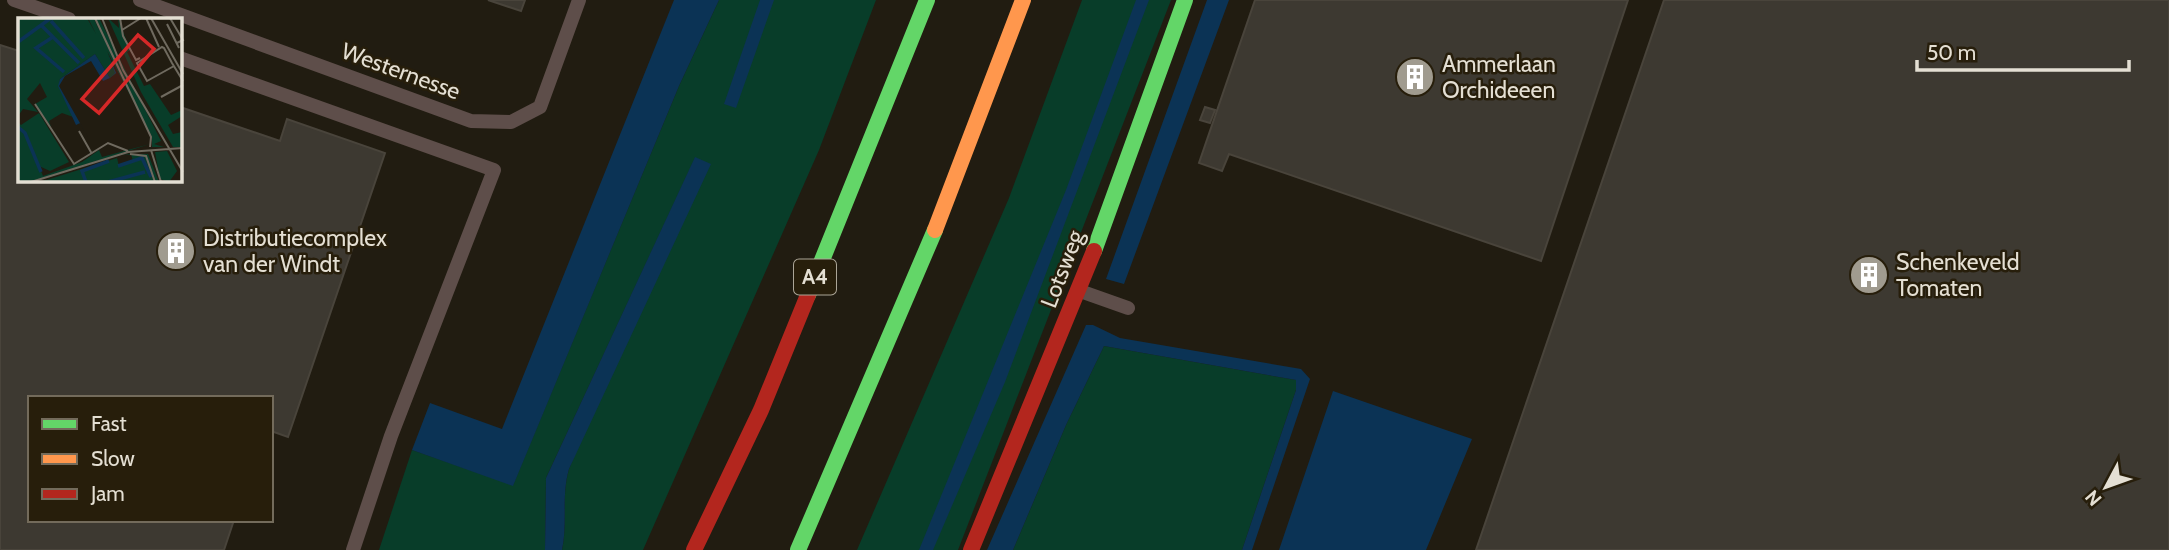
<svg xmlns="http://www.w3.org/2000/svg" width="2169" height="550" font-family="Cabin,sans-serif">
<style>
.green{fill:#083d29}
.water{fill:#0b3355}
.building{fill:#3d3931;stroke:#49443b;stroke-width:2}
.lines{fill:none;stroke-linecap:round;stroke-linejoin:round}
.lane{stroke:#5e4e4a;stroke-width:14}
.fast{stroke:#63d668;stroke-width:16}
.slow{stroke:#ff974d;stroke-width:16}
.jam{stroke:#b3261e;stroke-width:16}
.labels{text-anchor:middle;stroke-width:5;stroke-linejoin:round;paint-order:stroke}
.shield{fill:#271e0b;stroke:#aba597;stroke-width:2}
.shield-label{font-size:21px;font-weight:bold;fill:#e4dfd3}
.poi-label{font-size:23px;fill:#e4dfd3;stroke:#271e0b;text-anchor:start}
.street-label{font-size:23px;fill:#e4dfd3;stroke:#271e0b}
.inset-river{fill:none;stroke:#0b3355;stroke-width:3.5}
.inset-road{fill:none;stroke:#6f6a5f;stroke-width:2}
.view{fill:#d62828;fill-opacity:0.15;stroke:#d62828;stroke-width:3.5}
.inset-edge{fill:none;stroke:#e4dfd3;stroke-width:3.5}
</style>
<rect width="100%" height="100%" fill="#211c11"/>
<path class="green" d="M719,0H876L819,150L643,550H562C568,522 561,497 569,469L695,158L546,478L545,550H379L412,450L513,485L679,86Z
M1082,0H1171L958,550H857L1009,198Z
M1104,346L1296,380V390L1242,550H1013L1066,425Z"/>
<path class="water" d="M674,0H719L679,86L513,486L412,450L430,403L502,429Z
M760,0H774L736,108L724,104Z
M1136,0H1149L1005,382L933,550H919L1066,190Z
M1207,0H1229L1124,284L1106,279Z
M695,157L711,164L569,469C561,497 568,522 562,550H545L546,478Z
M1086,325H1093L1120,338L1301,369L1310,379L1252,550H1242L1296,390V380L1104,346L1066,425L1013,550H987Z
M1333,391L1472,439L1426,550H1279Z"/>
<path class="building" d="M488,0H525L521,11Z
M1255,0H1628L1541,261L1229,154L1222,171L1199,163Z
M1664,0H2169V550H1476Z
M0,45L19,51V180H180V107L280,141L287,119L385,153L288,437L271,431V398H30V520H234L224,550H0Z
M1205,107L1215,110L1210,123L1200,120Z"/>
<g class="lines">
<path class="lane" d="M14,0L69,19
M140,0L471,121L511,122L540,107L579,0
M180,58L494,170L391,436L353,550
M1080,291L1128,308"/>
<path class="fast" d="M1094,251L1185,0
M808,295L927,0
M798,550L935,230"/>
<path class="slow" d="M935,230L1023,0"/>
<path class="jam" d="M694,550L761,410L808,295
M971,550L1094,251"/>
</g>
<defs>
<symbol id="building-disc" viewBox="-11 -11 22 22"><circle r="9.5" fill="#a09b8f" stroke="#271e0b"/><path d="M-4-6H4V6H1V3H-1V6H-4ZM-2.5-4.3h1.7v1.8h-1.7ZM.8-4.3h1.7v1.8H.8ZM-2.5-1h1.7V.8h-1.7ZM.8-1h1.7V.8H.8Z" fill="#fff"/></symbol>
</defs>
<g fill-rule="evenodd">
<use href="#building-disc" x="1393" y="55" width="44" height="44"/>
<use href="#building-disc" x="154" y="229" width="44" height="44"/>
<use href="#building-disc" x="1847" y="253" width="44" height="44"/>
</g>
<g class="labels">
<rect class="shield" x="794" y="259.5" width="42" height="35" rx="5"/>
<g class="shield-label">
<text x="815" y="284">A4</text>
</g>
<g class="poi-label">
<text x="1442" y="72">Ammerlaan<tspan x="1442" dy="26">Orchideeen</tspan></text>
<text x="203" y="246">Distributiecomplex<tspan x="203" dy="26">van der Windt</tspan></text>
<text x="1896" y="270">Schenkeveld<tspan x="1896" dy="26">Tomaten</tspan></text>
</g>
<g class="street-label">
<text transform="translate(401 71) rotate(20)" y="8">Westernesse</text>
<text transform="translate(1062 269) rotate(-69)" y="8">Lotsweg</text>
</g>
</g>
<g transform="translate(18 18)">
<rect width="164" height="164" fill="#211c11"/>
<path d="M0,0H69L78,16L70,0H76L81,13L77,0H81L143,123L136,126L146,129H134V119L89,33L98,55L92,60L77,36L42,61L41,69L58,100L44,95L31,103L33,109L17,86L29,79L22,65L9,81L20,94L5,91L0,98ZM90,0L101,10L100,0L112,32L109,34L126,68L132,66L153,97L164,92V98L150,107L155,116L164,114V129H155L123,74ZM21,95L51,144L32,153L21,148L25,158L64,144L81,132L84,139L132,126L12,164H0V104L3,107ZM149,133L159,153L151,164L142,161L137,134ZM113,136L103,137L130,136L141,164H22L99,140L101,148L115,143Z" fill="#083d29"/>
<path d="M77,36L92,60L97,55L90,36L98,55L92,60L85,63L73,43L47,58L41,68L71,121L62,105L58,107L40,68L42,61Z" fill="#0b3355"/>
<path class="inset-river" d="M33,3L66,40M24,8L35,19L18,30L46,54M36,20L61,45M0,24L33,0M0,109L7,115L23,154M100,148L124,140L133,159M68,164L64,153L91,143M90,164L127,154"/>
<path class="inset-road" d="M77,0L133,119L132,129M84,0L105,52L165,154M102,0L105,18L118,42L122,40M128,0L141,29M133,0L165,56M152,0L165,22L159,25M149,6L161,30M104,12L123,0M156,48L129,63L119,45L144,29L146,30L154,45L165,63M143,79L165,67M17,86L56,146L90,125L110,133M61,113L74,136M133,132L143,164M112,136L128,138L137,164M13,164L110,134L165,130"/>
<path class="view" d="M120,17L136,31L81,95L64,81Z"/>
<rect width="164" height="164" class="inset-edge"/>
</g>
<rect x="28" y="396" width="245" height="126" fill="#271e0b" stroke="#736b5b" stroke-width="2"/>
<rect x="42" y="419" width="35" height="10" fill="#63d668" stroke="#736b5b" stroke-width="2"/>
<text x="91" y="431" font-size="21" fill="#e4dfd3">Fast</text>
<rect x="42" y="454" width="35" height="10" fill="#ff974d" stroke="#736b5b" stroke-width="2"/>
<text x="91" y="466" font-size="21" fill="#e4dfd3">Slow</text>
<rect x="42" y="489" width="35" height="10" fill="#b3261e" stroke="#736b5b" stroke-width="2"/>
<text x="91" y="501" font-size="21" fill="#e4dfd3">Jam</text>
<g transform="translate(2106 487) rotate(229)" stroke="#271e0b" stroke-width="5" paint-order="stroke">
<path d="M0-5L12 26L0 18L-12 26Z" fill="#e4dfd3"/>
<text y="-10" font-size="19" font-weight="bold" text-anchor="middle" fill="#e4dfd3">N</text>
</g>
<path d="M1917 60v10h212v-10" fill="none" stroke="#e4dfd3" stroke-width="3.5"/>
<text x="1927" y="60" font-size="21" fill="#e4dfd3" stroke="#271e0b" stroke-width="5" paint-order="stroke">50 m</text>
</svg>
